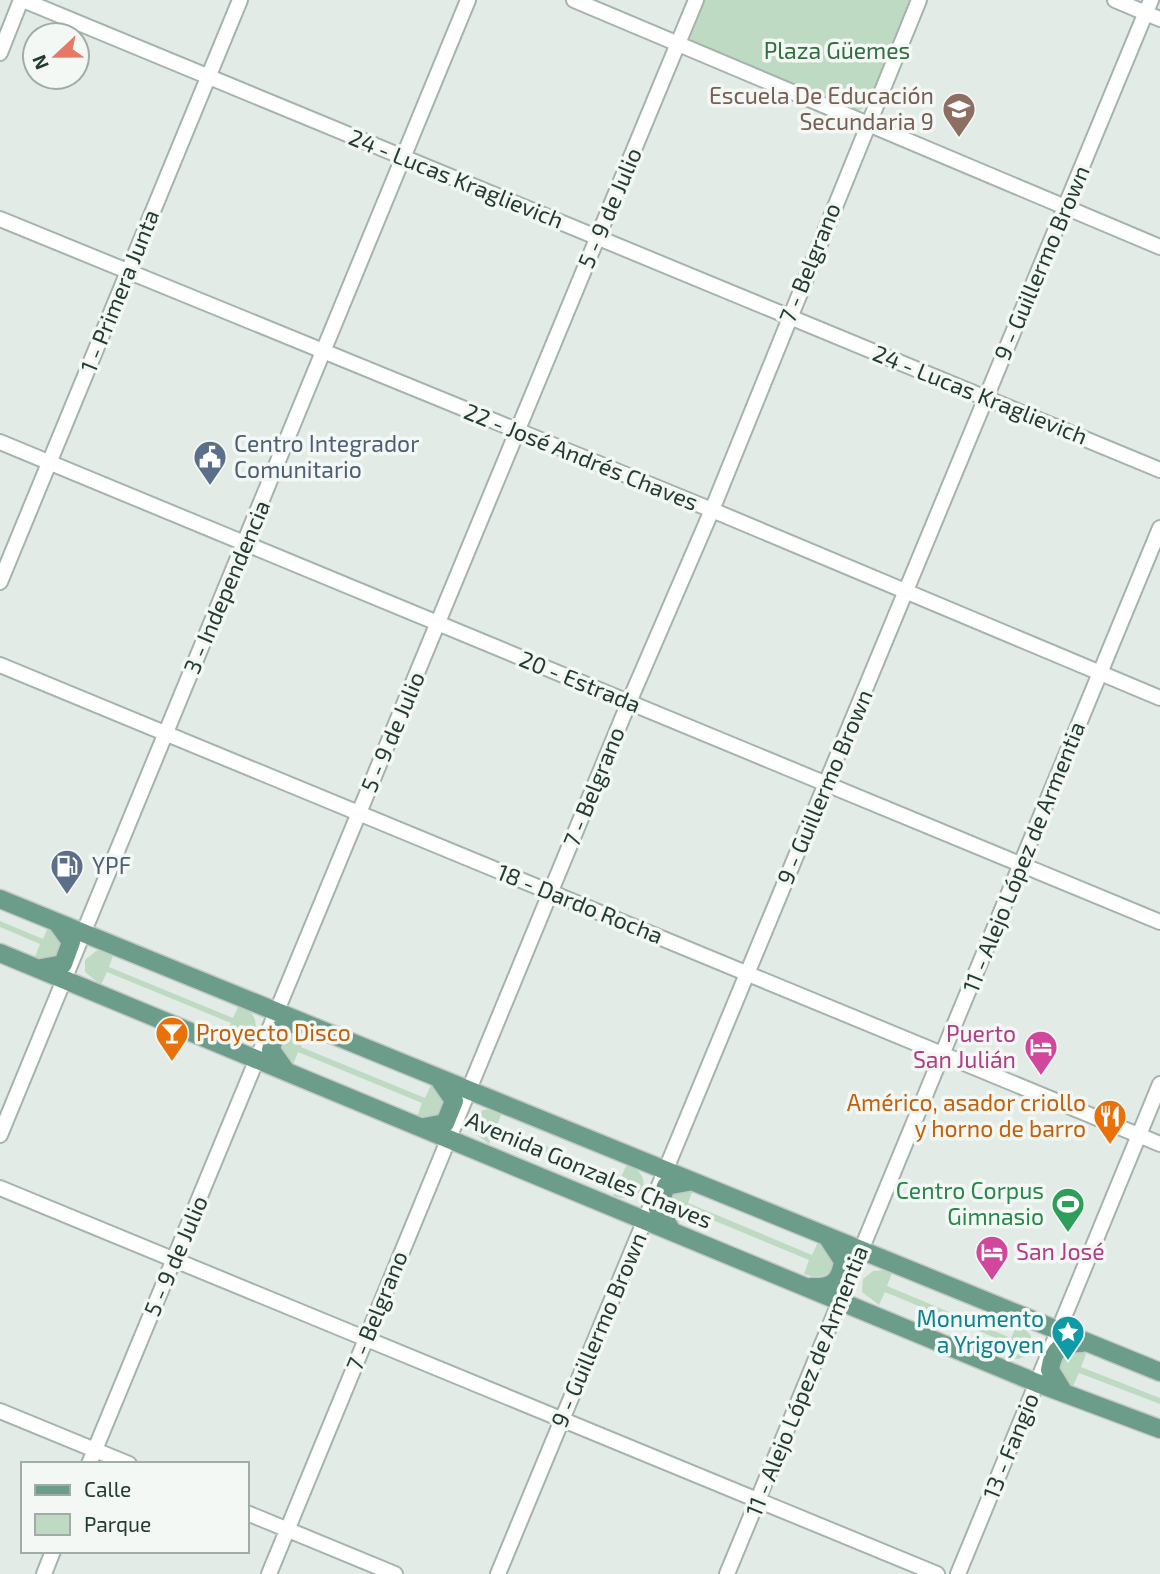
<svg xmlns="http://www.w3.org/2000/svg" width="1160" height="1574" font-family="'Exo 2',sans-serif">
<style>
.green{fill:#bedac2}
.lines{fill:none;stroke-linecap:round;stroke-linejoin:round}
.minor-casing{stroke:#a6b3ad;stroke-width:18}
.major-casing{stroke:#c2c8c6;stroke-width:21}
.minor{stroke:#fff;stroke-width:14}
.major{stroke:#6c9c8a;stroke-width:18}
.labels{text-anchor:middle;stroke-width:7;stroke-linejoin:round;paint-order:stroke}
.park-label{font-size:23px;fill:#336d43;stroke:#f3f8f5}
.education-label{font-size:23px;fill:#785e54;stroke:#f3f8f5;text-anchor:end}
.street-label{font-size:23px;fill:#243b32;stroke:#f3f8f5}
.service-label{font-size:23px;fill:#4e5e75;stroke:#f3f8f5;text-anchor:start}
.food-label{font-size:23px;fill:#c56008;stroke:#f3f8f5;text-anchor:start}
.hotel-label{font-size:23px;fill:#b23c85;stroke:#f3f8f5;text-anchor:end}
.leisure-label{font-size:23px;fill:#27864d;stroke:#f3f8f5;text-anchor:end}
.culture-label{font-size:23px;fill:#0d838f;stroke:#f3f8f5;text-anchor:end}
</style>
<rect width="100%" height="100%" fill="#e3ebe7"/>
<path class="green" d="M702,0H912L870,103L860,110L850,111L700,48L690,38Z
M0,921L43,939L49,925L64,938L60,955L42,960L35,957L40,944L0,927Z
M107,950L114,953L109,967L233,1018L239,1005C250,1009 258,1018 255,1030C247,1040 238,1042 226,1037L231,1023L107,972L101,985L85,972V960L96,951Z
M299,1030L306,1033L301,1047L425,1098L431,1085L446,1098L443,1115L424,1120L417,1117L422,1103L298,1052L293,1065L286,1063L276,1040Z
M495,1109L502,1112L497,1126L621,1177L627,1164C637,1168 646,1176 643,1188C634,1199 626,1200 613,1196L618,1182L494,1131L489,1144L472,1131L473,1119L483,1110Z
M674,1188L693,1190L688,1203L812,1255L818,1242L824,1244L835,1262C831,1277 817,1279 804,1274L809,1260L686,1209L680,1222C666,1217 666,1210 664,1196Z
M885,1270L892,1273L887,1286L1011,1338L1017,1325C1027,1329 1035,1337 1033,1349C1024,1360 1016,1361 1003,1356L1008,1343L885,1292L879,1305L862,1292L863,1279L873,1271Z
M1079,1351L1086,1354L1081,1367L1160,1398V1404L1079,1373L1073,1386C1060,1380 1060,1373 1057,1360L1068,1352Z"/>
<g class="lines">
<defs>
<path id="minor" d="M23,0L1160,470
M574,0L1160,247
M1115,0L1160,19
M0,53L21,0
M0,219L712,510L1160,698
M0,442L1160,922
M0,582L240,0
M0,665L1160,1144
M0,1135L468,0
M0,1188L937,1574
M0,1411L129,1464
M89,1464L696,0
M247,1513L395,1574
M44,1574L53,1551
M269,1574L629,702L712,510L919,0
M498,1574L1151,0
M727,1574L1160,528
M958,1574L1160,1084"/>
<path id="major" d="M0,899L1160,1372
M0,953L1037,1383L1160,1429
M41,968L63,964L71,942L58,924
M286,1071L271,1050C275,1030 282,1021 302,1024
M424,1127L445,1123L454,1101L439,1079
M672,1231L658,1209L666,1186L688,1182
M811,1287C832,1288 840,1282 843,1261L828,1238
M1064,1393L1050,1370C1053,1349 1061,1343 1082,1343"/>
</defs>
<use href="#minor" class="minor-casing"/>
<use href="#major" class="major-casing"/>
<use href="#minor" class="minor"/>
<use href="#major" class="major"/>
</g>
<defs>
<symbol id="school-pin" viewBox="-11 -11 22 30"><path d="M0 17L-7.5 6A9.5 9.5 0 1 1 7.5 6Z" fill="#8d6e63" stroke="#f3f8f5"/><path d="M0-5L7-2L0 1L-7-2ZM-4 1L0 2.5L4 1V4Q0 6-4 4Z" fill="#fff"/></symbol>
<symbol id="civic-pin" viewBox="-11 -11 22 30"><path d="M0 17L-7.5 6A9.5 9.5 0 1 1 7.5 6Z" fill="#5c6f8a" stroke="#f3f8f5"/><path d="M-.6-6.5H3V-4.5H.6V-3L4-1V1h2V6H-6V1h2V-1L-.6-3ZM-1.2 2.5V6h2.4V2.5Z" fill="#fff"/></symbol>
<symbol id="fuel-pin" viewBox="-11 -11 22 30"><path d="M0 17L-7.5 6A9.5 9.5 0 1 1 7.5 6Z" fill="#5c6f8a" stroke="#f3f8f5"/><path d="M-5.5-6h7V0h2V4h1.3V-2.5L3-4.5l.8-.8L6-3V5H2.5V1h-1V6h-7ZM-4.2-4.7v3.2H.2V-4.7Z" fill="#fff"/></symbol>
<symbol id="bar-pin" viewBox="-11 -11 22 30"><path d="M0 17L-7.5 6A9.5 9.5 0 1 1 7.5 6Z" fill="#e8710a" stroke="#f3f8f5"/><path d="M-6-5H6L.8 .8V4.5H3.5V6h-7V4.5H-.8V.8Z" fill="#fff"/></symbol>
<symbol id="hotel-pin" viewBox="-11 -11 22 30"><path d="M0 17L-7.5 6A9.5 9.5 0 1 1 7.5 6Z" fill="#d1479c" stroke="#f3f8f5"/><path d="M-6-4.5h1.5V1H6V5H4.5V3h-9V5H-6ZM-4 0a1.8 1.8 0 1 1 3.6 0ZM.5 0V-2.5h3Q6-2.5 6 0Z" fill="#fff"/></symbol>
<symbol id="restaurant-pin" viewBox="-11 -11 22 30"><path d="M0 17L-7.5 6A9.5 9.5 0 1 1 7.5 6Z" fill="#e8710a" stroke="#f3f8f5"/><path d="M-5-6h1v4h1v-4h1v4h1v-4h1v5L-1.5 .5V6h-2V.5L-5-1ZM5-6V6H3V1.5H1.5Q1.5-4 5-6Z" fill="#fff"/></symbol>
<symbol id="stadium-pin" viewBox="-11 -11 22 30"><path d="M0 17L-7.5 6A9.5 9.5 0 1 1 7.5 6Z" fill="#2e9e5b" stroke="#f3f8f5"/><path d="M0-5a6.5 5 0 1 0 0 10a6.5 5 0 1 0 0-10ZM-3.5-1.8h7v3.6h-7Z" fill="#fff"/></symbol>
<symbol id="sight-pin" viewBox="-11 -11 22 30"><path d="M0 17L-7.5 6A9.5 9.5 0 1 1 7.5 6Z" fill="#0f9aa8" stroke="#f3f8f5"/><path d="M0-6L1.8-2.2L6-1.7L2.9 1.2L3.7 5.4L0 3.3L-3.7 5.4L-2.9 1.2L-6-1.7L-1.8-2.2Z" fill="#fff"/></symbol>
</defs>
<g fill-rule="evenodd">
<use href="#school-pin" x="940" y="90" width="38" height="52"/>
<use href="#civic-pin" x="191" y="438" width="38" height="52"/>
<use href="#fuel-pin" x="48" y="847" width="38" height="52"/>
<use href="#bar-pin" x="153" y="1014" width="38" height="52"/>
<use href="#hotel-pin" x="1022" y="1028" width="38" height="52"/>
<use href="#restaurant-pin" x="1091" y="1097" width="38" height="52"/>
<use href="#stadium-pin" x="1049" y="1185" width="38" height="52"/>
<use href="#hotel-pin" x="973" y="1233" width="38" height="52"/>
<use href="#sight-pin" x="1049" y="1313" width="38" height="52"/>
</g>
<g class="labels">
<g class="park-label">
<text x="837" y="59">Plaza Güemes</text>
</g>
<g class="education-label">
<text x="934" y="104">Escuela De Educación<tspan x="934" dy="26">Secundaria 9</tspan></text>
</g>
<g class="street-label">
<text transform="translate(456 179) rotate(22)" y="8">24 - Lucas Kraglievich</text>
<text transform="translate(610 208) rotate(-67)" y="8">5 - 9 de Julio</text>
<text transform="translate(810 263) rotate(-68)" y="8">7 - Belgrano</text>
<text transform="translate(1042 263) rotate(-67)" y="8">9 - Guillermo Brown</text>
<text transform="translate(120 291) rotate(-68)" y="8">1 - Primera Junta</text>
<text transform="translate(980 395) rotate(22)" y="8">24 - Lucas Kraglievich</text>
<text transform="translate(581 457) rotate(22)" y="8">22 - José Andrés Chaves</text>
<text transform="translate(227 587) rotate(-67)" y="8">3 - Independencia</text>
<text transform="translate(580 682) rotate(22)" y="8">20 - Estrada</text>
<text transform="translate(393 732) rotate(-67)" y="8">5 - 9 de Julio</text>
<text transform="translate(594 787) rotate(-68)" y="8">7 - Belgrano</text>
<text transform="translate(825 787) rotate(-67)" y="8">9 - Guillermo Brown</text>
<text transform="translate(1024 857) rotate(-68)" y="8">11 - Alejo López de Armentia</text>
<text transform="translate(580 904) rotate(22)" y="8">18 - Dardo Rocha</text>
<text transform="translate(589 1170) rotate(23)" y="8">Avenida Gonzales Chaves</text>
<text transform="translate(176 1256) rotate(-67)" y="8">5 - 9 de Julio</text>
<text transform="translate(377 1311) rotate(-68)" y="8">7 - Belgrano</text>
<text transform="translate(599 1330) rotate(-67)" y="8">9 - Guillermo Brown</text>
<text transform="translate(807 1381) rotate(-68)" y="8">11 - Alejo López de Armentia</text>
<text transform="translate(1011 1446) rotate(-68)" y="8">13 - Fangio</text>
</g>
<g class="service-label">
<text x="234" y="452">Centro Integrador<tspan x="234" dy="26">Comunitario</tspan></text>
<text x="92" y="874">YPF</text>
</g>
<g class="food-label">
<text x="196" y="1041">Proyecto Disco</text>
<text x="1086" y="1111" text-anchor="end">Américo, asador criollo<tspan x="1086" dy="26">y horno de barro</tspan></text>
</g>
<g class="hotel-label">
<text x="1016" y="1042">Puerto<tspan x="1016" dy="26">San Julián</tspan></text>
<text x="1016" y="1260" text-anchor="start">San José</text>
</g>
<g class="leisure-label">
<text x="1044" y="1199">Centro Corpus<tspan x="1044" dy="26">Gimnasio</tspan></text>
</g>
<g class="culture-label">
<text x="1044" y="1327">Monumento<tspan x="1044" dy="26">a Yrigoyen</tspan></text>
</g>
</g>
<rect x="21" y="1462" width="228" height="91" fill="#f3f8f5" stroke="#a0aca7" stroke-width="2"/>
<rect x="35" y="1485" width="35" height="10" fill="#6c9c8a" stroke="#a0aca7" stroke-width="2"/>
<text x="84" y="1497" font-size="21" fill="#243b32">Calle</text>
<rect x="35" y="1514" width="35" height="21" fill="#bedac2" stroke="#a0aca7" stroke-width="2"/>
<text x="84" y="1532" font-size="21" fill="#243b32">Parque</text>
<g transform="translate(56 56) rotate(248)"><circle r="33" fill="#f3f8f5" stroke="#a0aca7" stroke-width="2"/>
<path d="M0-5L12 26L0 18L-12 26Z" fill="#e47968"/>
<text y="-10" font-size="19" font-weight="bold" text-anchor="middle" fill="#243b32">N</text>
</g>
</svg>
